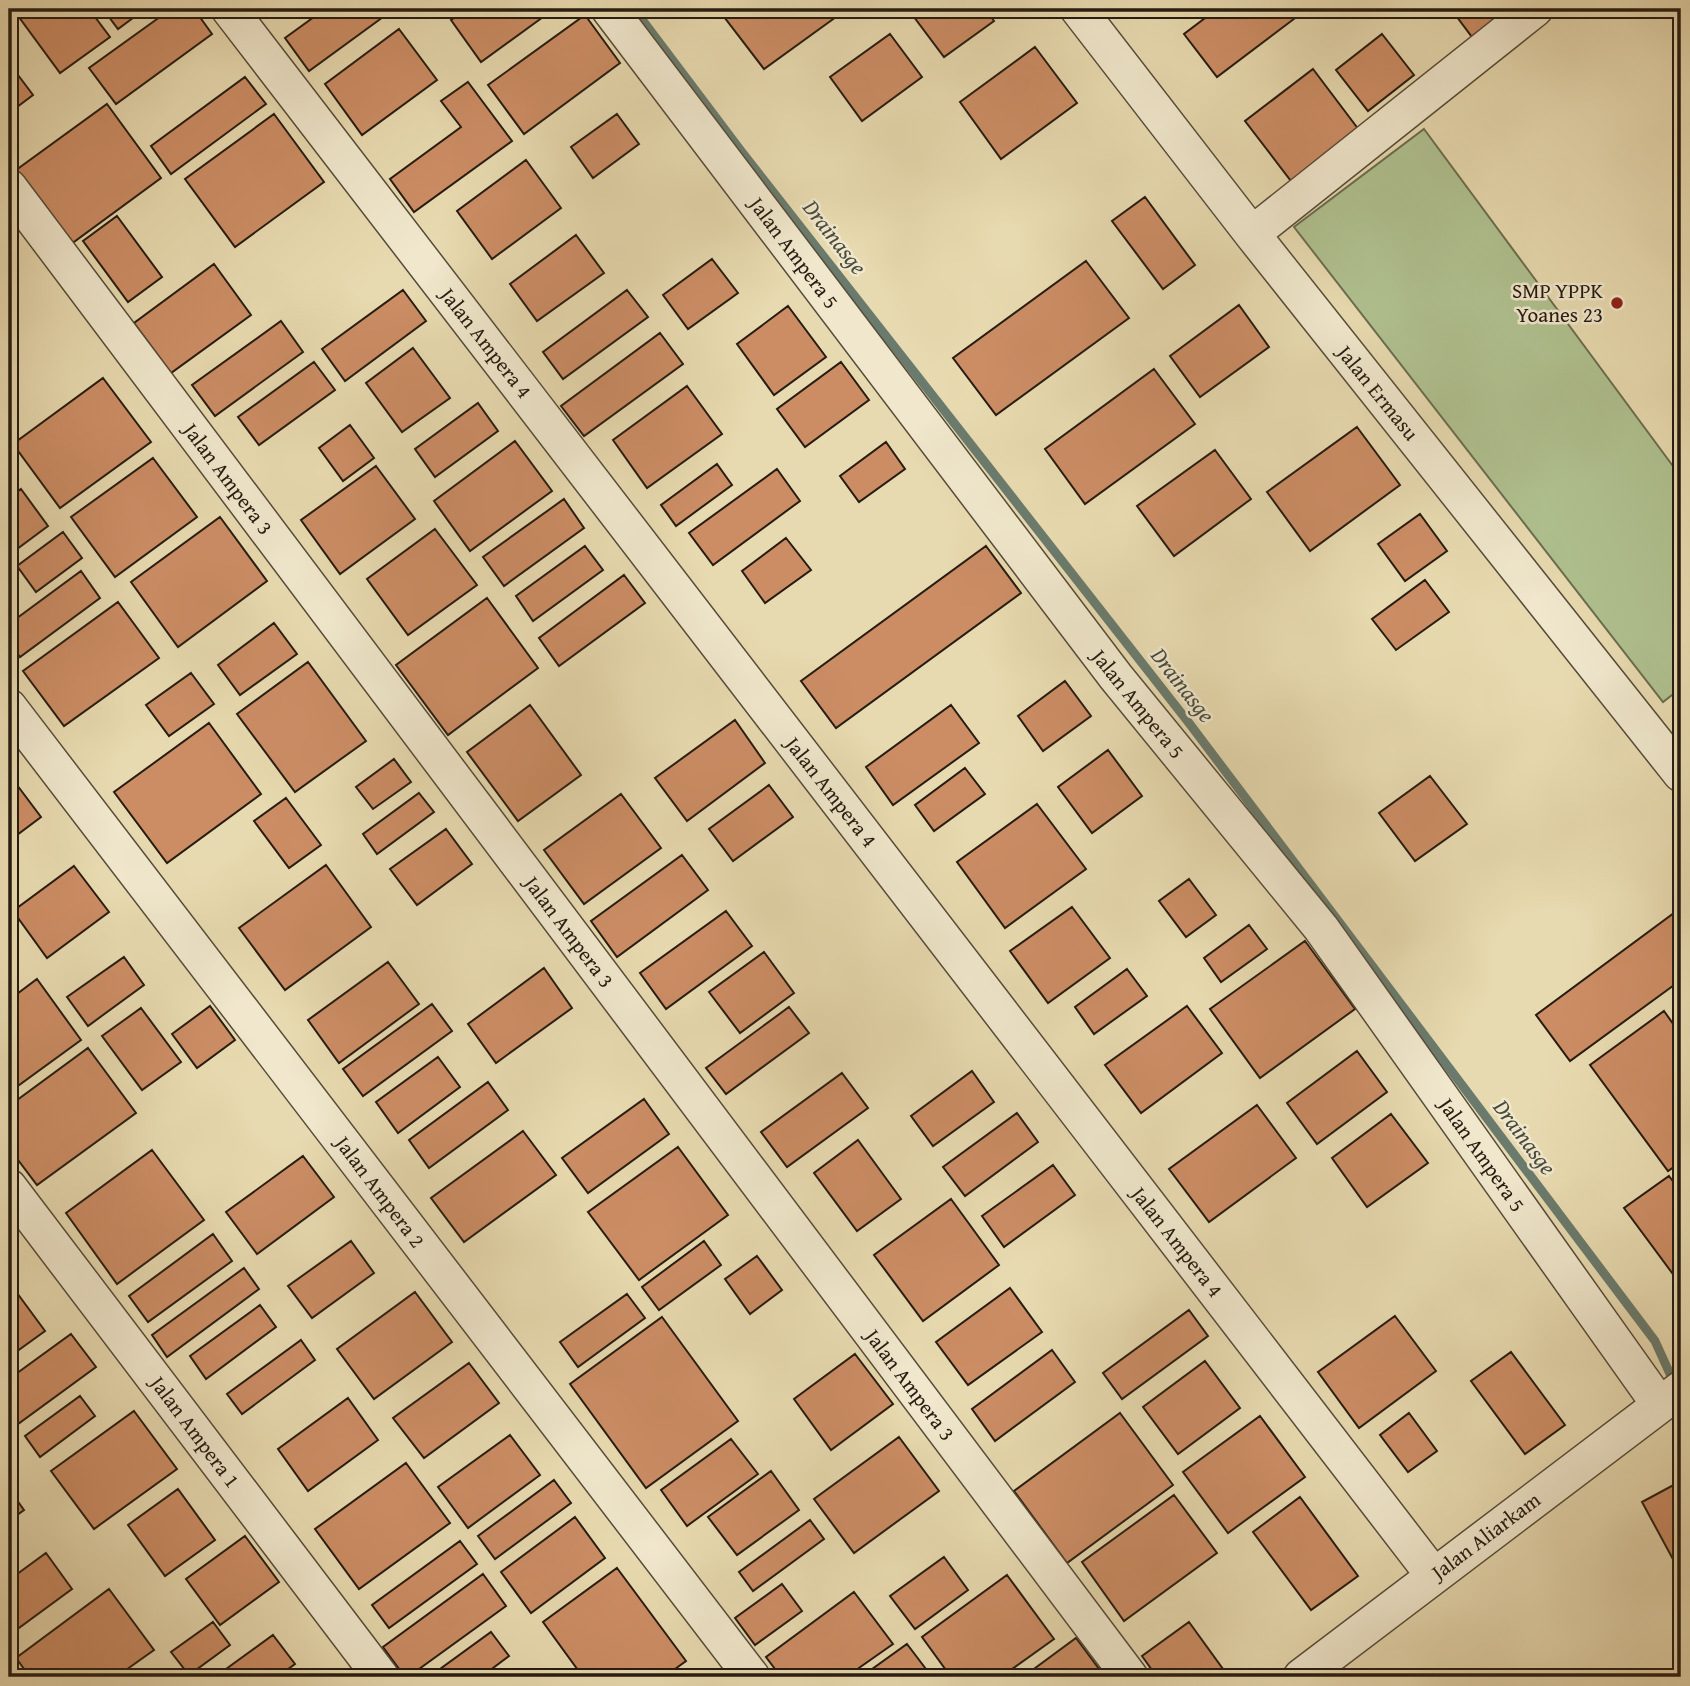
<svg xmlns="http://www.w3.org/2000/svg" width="1690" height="1686" font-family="'Gentium Book Plus',serif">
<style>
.green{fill:#b0c190;stroke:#6b6e50;stroke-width:2}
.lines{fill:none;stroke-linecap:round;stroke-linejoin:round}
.stream{stroke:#6a7b6d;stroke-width:9}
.building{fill:#cc8d65;stroke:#261c11;stroke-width:2}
.minor-casing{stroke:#564c39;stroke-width:38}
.minor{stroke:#f0e7cc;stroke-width:35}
.poi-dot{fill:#8f2418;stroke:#f0e7cc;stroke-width:2.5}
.labels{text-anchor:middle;stroke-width:5;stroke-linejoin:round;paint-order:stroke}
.street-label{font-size:21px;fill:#261c11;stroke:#f0e7cc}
.poi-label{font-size:21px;fill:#261c11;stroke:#f0e7cc;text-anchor:end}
.water-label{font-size:23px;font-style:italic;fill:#484c3f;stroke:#f0e7cc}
</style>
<rect width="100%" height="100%" fill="#e8dab0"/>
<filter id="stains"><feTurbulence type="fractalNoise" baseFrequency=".00286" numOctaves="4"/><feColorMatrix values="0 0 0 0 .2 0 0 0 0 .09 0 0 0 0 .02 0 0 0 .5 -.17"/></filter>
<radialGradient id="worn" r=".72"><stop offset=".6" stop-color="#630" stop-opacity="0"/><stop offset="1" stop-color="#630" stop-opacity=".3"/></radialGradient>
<path class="green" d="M1424,129L1681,477V688L1663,702L1294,227Z"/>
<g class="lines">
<path class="stream" d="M634,9L741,151L1189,723L1655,1341L1675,1385"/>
</g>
<path class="building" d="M13,9H89L110,37L60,73Z
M103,9H145L118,29Z
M171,9H194L212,34L116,104L89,68Z
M325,9H394L309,71L285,38Z
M467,9H554L481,62L451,20Z
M718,9H847L764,69Z
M908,9H985L994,21L944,57Z
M1217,9H1307L1217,77L1184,34Z
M1451,9H1509L1472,37Z
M585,15L620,63L524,134L488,85Z
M399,29L437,80L362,135L325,84Z
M890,34L922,77L862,121L830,77Z
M1382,34L1414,75L1368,111L1336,70Z
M1035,47L1077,103L1001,159L960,102Z
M9,63L33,95L9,113Z
M1313,69L1359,130L1291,181L1245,121Z
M245,77L266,104L171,174L151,146Z
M468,82L512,141L414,212L390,179L461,127L441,101Z
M107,104L161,178L67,247L12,173Z
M274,114L324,182L235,247L185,179Z
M617,114L639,144L593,178L571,147Z
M526,160L561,208L492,259L457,211Z
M1145,197L1195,265L1163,289L1112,221Z
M117,216L162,277L128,302L83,241Z
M576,235L604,273L537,321L510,284Z
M712,259L738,293L688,329L663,295Z
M1086,261L1129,318L996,415L953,358Z
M214,264L251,315L171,373L134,323Z
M403,290L426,321L345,381L322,349Z
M627,290L648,317L563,379L543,352Z
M1239,305L1269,347L1200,397L1170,356Z
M788,306L826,357L774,395L737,344Z
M281,321L303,352L215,416L192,385Z
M660,333L683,364L584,436L561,406Z
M413,348L450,398L402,432L366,383Z
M314,362L335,390L259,445L238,417Z
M841,362L869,400L805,447L777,409Z
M1154,369L1195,424L1085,504L1045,449Z
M103,378L151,442L60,508L13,444Z
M687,386L722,434L647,488L613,440Z
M478,403L498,431L435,477L415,449Z
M350,425L374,458L343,481L319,448Z
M1357,427L1400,485L1310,551L1267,492Z
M515,441L552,491L470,551L434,501Z
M886,442L905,469L859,502L840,476Z
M1215,450L1251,499L1174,556L1137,506Z
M153,458L197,517L115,577L71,517Z
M717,464L732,485L676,526L661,505Z
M376,466L415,519L340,574L301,520Z
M777,469L800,501L713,565L689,533Z
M21,489L48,526L9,555V498Z
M564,499L584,528L504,586L483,557Z
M1420,514L1447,551L1405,581L1378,544Z
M220,517L267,581L178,647L131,582Z
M435,529L477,585L408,635L367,579Z
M63,532L82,558L36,592L17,566Z
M786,538L811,570L765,603L742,571Z
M585,546L603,570L533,621L516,596Z
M986,546L1021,593L836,728L801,681Z
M81,571L100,598L20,657L9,642V624Z
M624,575L645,603L559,666L539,638Z
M1425,580L1449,612L1396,650L1372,619Z
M487,598L538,668L448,735L396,665Z
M118,602L159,658L64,726L23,671Z
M274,623L297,654L240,695L218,665Z
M308,662L366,741L295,792L237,714Z
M191,673L214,704L169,736L146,705Z
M1065,681L1091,716L1043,751L1018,716Z
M530,705L581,775L518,821L467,752Z
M951,705L979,743L893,805L866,767Z
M735,720L765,763L687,821L655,778Z
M209,723L261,794L167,863L114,792Z
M1108,750L1142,796L1092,833L1058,787Z
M394,759L411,782L373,809L356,787Z
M965,768L985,794L934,831L915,805Z
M1430,776L1467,824L1415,861L1379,813Z
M11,777L41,817L9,841V779Z
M769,785L793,817L733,861L709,829Z
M419,793L434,812L377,854L363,834Z
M621,794L661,848L584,904L544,850Z
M286,798L321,845L289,868L254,821Z
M1037,804L1086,869L1005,928L957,862Z
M446,829L472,864L417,905L390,869Z
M682,855L708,890L617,957L591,921Z
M326,865L371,927L285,990L239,928Z
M74,866L109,912L47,958L13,911Z
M1189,879L1216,915L1186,937L1159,901Z
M1072,907L1110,958L1048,1003L1010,951Z
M726,911L752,946L666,1009L640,973Z
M1674,913L1681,923V980L1570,1061L1536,1015Z
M1249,925L1267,949L1221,982L1204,958Z
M1305,941L1355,1009L1260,1078L1210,1009Z
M764,952L794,993L740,1033L709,992Z
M124,957L144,985L88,1026L67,997Z
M388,962L419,1004L339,1063L308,1020Z
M544,968L572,1008L496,1063L468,1024Z
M1127,969L1147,996L1094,1034L1075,1007Z
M37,979L81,1040L15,1088L9,1079V1000Z
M432,1004L452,1031L363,1096L343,1069Z
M210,1006L235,1040L197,1068L172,1034Z
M1187,1006L1222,1053L1141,1113L1105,1065Z
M789,1007L809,1033L726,1094L706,1068Z
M141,1008L181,1062L142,1090L102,1036Z
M1664,1011L1681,1035V1162L1668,1171L1590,1065Z
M88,1048L136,1113L37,1185L9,1148V1106Z
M1357,1051L1387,1092L1317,1144L1287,1103Z
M438,1057L460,1087L398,1133L376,1102Z
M972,1071L994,1102L933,1146L911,1116Z
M842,1073L868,1108L787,1167L761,1132Z
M488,1082L508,1110L429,1168L409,1140Z
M644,1099L669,1134L588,1193L562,1158Z
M1257,1105L1296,1158L1209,1222L1169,1169Z
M1017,1113L1038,1142L965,1196L943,1167Z
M1391,1114L1428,1163L1367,1207L1332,1158Z
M523,1131L556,1175L464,1242L431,1198Z
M858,1140L901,1199L857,1231L814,1173Z
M678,1147L728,1215L639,1280L588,1212Z
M152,1150L204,1220L117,1284L66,1213Z
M303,1156L334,1197L257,1254L226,1212Z
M1053,1165L1075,1195L1004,1247L982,1216Z
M1669,1176L1681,1192V1285L1624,1208Z
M951,1199L999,1265L923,1321L874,1255Z
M213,1234L232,1261L148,1322L129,1296Z
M351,1241L374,1273L312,1318L288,1286Z
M704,1241L721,1265L659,1310L642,1287Z
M757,1256L782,1290L750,1314L725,1279Z
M244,1268L259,1289L167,1357L152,1335Z
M9,1282L45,1331L9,1357Z
M1010,1288L1042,1332L968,1385L936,1342Z
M415,1292L452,1342L374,1399L337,1349Z
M627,1294L645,1318L578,1367L560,1342Z
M260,1305L276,1327L206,1379L190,1356Z
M1189,1310L1208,1336L1122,1399L1103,1373Z
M1395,1316L1436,1371L1359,1428L1318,1372Z
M662,1317L738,1421L646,1488L570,1384Z
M71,1334L96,1367L18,1424L9,1412V1379Z
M301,1340L315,1360L242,1414L227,1394Z
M1052,1350L1075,1382L995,1441L972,1409Z
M1511,1352L1565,1425L1525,1454L1471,1381Z
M855,1354L893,1404L831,1450L794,1399Z
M1205,1361L1240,1408L1178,1454L1143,1407Z
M469,1363L499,1403L424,1458L393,1418Z
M80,1396L95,1416L40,1457L25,1436Z
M348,1398L378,1440L308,1491L278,1449Z
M134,1411L177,1469L94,1529L51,1471Z
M1120,1413L1173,1485L1067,1563L1014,1491Z
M1409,1413L1437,1451L1408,1472L1380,1435Z
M1260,1416L1305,1477L1228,1533L1183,1472Z
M510,1435L540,1475L468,1528L438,1487Z
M899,1437L939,1491L854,1553L814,1499Z
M731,1439L758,1474L687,1526L661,1490Z
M406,1463L450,1523L359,1589L315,1529Z
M771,1471L799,1510L737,1555L708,1517Z
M554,1480L571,1503L495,1559L478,1536Z
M1681,1481V1574L1642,1502Z
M9,1489L24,1510L9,1521Z
M178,1489L215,1540L165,1576L128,1525Z
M1174,1495L1217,1553L1124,1621L1082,1562Z
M1300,1497L1358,1576L1311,1610L1253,1532Z
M575,1517L605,1558L531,1613L501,1572Z
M810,1520L824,1539L753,1591L739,1572Z
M245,1536L279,1582L220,1625L186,1579Z
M460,1541L477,1564L389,1628L372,1605Z
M46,1553L72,1589L12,1633L9,1629V1580Z
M944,1557L968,1590L915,1629L890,1596Z
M617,1568L686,1661L664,1677H583L543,1622Z
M483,1574L506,1606L408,1677H405L383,1647Z
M1007,1575L1054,1639L1001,1677H951L922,1637Z
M782,1584L802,1611L755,1645L735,1618Z
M109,1589L154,1650L116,1677H30L16,1658Z
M854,1592L893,1644L846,1677H781L766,1657Z
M213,1622L230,1645L189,1675L171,1652Z
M1189,1622L1228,1676L1226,1677H1157L1142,1656Z
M491,1632L509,1656L481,1677H429Z
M273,1635L295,1664L277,1677H215Z
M1076,1638L1105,1677H1023Z
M907,1644L932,1677H861Z"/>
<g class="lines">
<defs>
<path id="minor" d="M229,9L1434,1576
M609,9L1116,677L1321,928L1659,1404
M1078,9L1252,234L1681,774
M9,187L1130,1677
M1252,234L1535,9
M9,707L752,1677
M9,1187L381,1677
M1301,1677L1681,1389"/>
</defs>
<use href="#minor" class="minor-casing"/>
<use href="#minor" class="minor"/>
</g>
<circle class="poi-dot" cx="1617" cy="303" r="7"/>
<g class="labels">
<g class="street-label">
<text transform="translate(794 253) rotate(53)" y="7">Jalan Ampera 5</text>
<text transform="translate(486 343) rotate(52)" y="7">Jalan Ampera 4</text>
<text transform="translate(1378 393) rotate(51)" y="7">Jalan Ermasu</text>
<text transform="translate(228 479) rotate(53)" y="7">Jalan Ampera 3</text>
<text transform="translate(1138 704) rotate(51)" y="7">Jalan Ampera 5</text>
<text transform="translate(831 792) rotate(52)" y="7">Jalan Ampera 4</text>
<text transform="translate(569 932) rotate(53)" y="7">Jalan Ampera 3</text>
<text transform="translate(1482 1155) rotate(55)" y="7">Jalan Ampera 5</text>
<text transform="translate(380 1192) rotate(53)" y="7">Jalan Ampera 2</text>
<text transform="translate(1177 1242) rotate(52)" y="7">Jalan Ampera 4</text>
<text transform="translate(910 1385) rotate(53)" y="7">Jalan Ampera 3</text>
<text transform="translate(195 1432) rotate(53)" y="7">Jalan Ampera 1</text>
<text transform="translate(1486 1536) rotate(-37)" y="7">Jalan Aliarkam</text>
</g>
<g class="poi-label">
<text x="1603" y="298">SMP YPPK<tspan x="1603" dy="24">Yoanes 23</tspan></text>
</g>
<g class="water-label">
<text transform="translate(835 237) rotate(52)" y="8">Drainasge</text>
<text transform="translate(1183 685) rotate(52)" y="8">Drainasge</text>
<text transform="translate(1525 1137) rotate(53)" y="8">Drainasge</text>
</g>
</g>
<rect width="1690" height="1686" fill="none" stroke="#e8dab0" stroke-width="35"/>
<rect x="10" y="10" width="1669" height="1665" fill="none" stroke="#261c11" stroke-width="3.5"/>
<rect x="18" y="18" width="1655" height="1651" fill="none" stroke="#261c11" stroke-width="2"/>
<rect width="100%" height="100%" filter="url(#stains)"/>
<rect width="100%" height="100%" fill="url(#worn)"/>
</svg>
